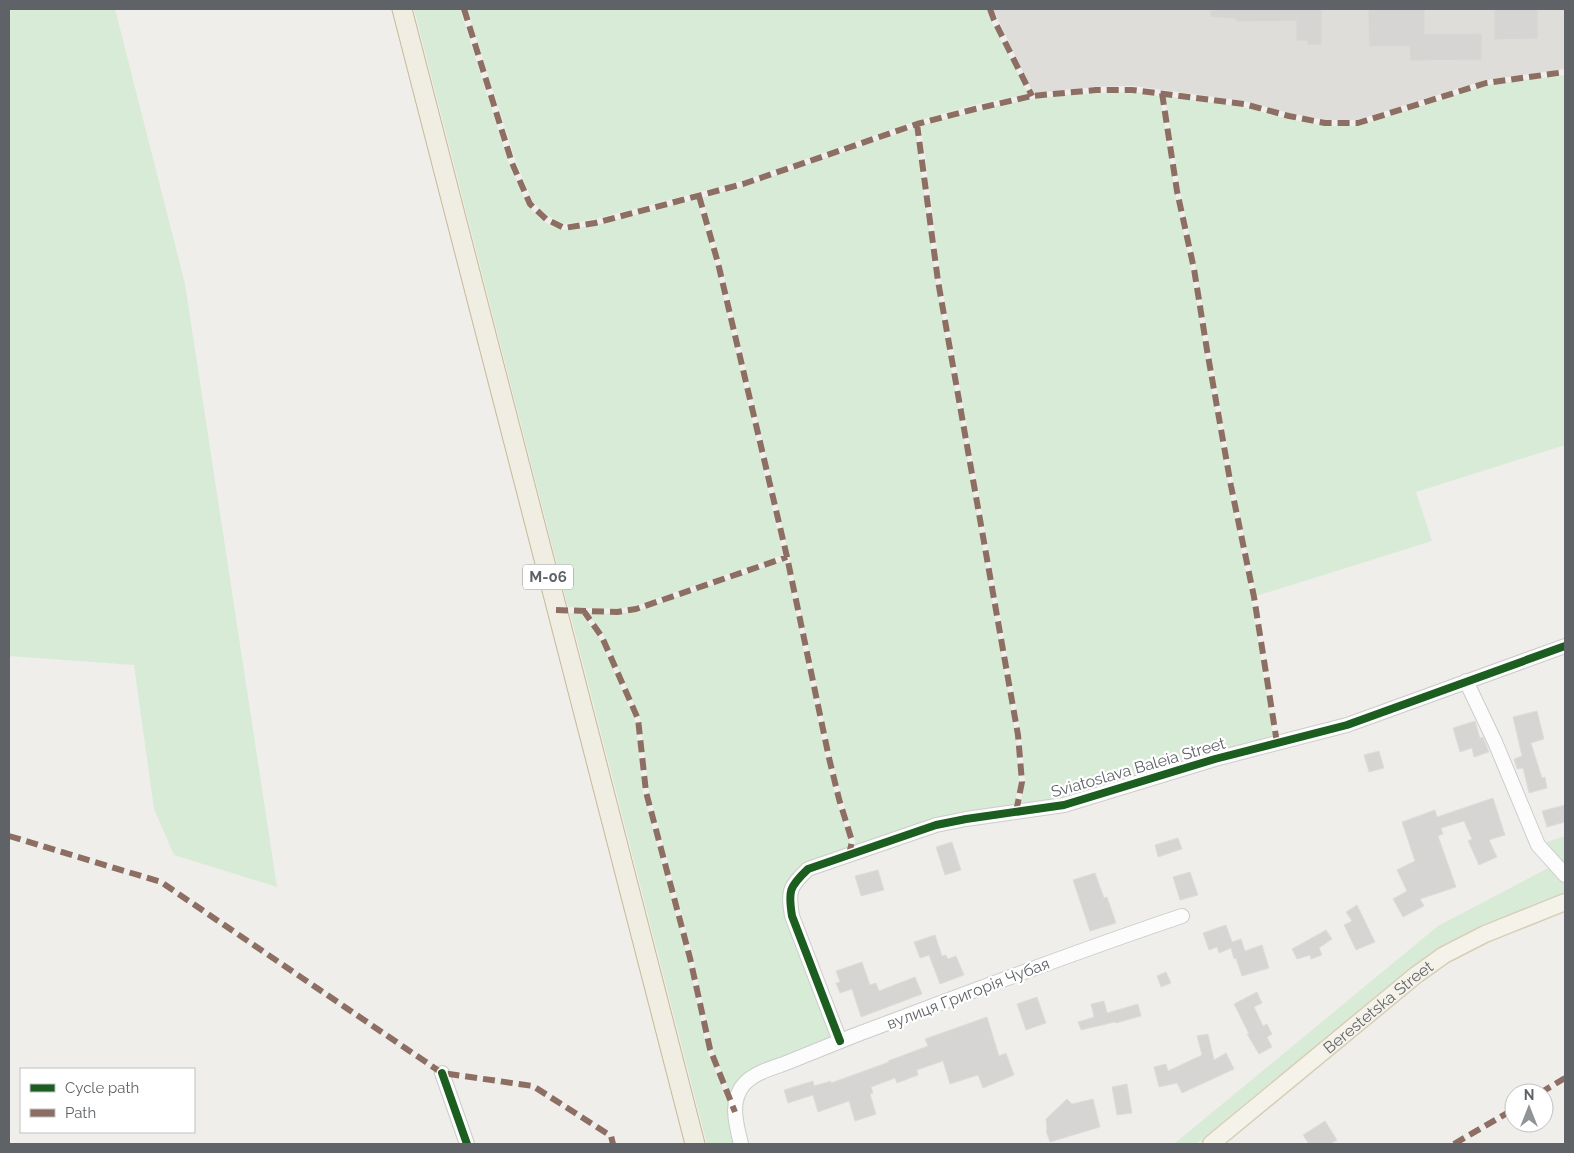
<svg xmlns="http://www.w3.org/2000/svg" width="1574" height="1153" font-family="Raleway,sans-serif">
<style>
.industrial{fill:#dfddda}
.green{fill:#d8ebd6}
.building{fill:#d6d5d3;stroke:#deddd9}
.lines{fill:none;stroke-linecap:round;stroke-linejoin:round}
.minor-casing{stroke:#cbcccc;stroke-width:16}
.major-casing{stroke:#d7ceb8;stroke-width:19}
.highway-casing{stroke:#c8b996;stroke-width:21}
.minor{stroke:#fdfcfc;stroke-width:14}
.major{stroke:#f4f2e9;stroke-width:16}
.highway{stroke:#f0ede3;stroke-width:19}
.quiet{stroke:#8d6e63;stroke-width:6;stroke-dasharray:12 6;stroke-linecap:butt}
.cycleway-casing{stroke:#fff;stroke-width:11}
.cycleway{stroke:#1b5e20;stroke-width:8}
.labels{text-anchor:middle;stroke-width:4.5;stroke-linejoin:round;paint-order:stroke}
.shield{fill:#fff;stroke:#8f9295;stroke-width:1}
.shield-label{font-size:15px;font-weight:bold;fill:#5f6368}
.street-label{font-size:16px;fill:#5f6368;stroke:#fff}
</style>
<rect width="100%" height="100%" fill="#efeeea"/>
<path class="industrial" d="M993,9H1565V69L1486,80L1357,120H1325L1289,113L1244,101L1133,86L1095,87L1033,93Z"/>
<path class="green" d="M9,9H115L185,284L277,887L174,855L154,809L134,665L9,656Z
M414,9H460L509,164L528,206L544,222L564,230L596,225L697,199L716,264L783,555L635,606L617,609L568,607Z
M467,9H987L991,21L1028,94L974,105L916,121L742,181L595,219L564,224L548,216L533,202L516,162Z
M1565,75V445L1416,492L1432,541L1256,596L1234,486L1196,269L1180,190L1165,96L1243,107L1288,119L1325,126H1358L1487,85Z
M1132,92L1160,96L1175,191L1191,269L1229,487L1251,598L1274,741L1064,802L1019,809L1025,782L1021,735L941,280L921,126C957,116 995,105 1033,99C1065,94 1099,93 1132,92Z
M915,128L936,281L1016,735L1019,781L1014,809L853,851L855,841L842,798L831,757L789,556L721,263L702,198L743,186Z
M785,560L826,758L836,800L850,841L847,853L807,867L786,898L836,1039L755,1071L732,1099L712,1048L693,957L649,791L640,718L604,636L588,613L617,614L636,611Z
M570,613H581L600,639L635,720L643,793L688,958L707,1050L731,1110L737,1144H707Z
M1565,836V870L1541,844Z
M1552,866L1565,881V892L1481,925L1439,947L1410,968L1196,1144H1174L1438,926Z"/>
<path class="building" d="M1210,9H1322V45H1307V41H1296V21L1236,22V19L1210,17Z
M1368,9H1425V34L1482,33V60L1410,61L1409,46L1369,47Z
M1494,9H1538V39L1494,40Z
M1537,711L1544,739L1531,743L1542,778L1545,777L1547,788L1529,793L1523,768L1517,769L1514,759L1522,756L1513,717Z
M1475,721L1480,738L1483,737L1489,752L1474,757L1472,748L1460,752L1453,728Z
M1379,751L1384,768L1369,772L1364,755Z
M1493,798L1505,835L1489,840L1497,857L1479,865L1468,841L1472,839L1464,821L1441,828L1443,834L1438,836L1456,887L1420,899L1424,906L1403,917L1393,899L1407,891L1397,870L1415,861L1402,822L1435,810L1437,817Z
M1565,805V822L1547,827L1542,811Z
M1178,838L1182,849L1158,857L1155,845Z
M952,842L961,870L945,875L936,847Z
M878,870L884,890L861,896L855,876Z
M1190,872L1198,895L1180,900L1173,877Z
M1095,873L1104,898L1107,897L1116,923L1090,931L1073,880Z
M1357,905L1375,942L1356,950L1344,925L1352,921L1346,912Z
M1226,925L1232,942L1241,939L1245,951L1262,945L1269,968L1242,976L1236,958L1234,959L1231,948L1219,953L1217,947L1209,950L1203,933Z
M1326,930L1332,939L1319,948L1322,955L1311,959L1310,955L1297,959L1292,949Z
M935,935L942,956L946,955L948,959L956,956L964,975L940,984L929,955L920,958L914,942Z
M862,962L870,985L876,983L879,991L915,977L922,994L861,1017L852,989L840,993L836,983L840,982L836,971Z
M1166,972L1171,983L1161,987L1157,976Z
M1257,992L1262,1003L1254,1007L1263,1026L1267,1024L1272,1034L1267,1037L1272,1047L1259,1054L1247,1034H1249L1234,1004Z
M1037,997L1046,1023L1026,1030L1017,1004Z
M1104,1001L1107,1013L1138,1004L1141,1016L1116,1023L1115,1022L1081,1030L1078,1022L1094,1017L1091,1004Z
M987,1017L999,1056L1006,1053L1014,1075L983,1088L978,1075L950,1084L943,1061L917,1070L918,1075L897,1083L895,1078L871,1087L873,1093L870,1094L876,1114L855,1121L849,1101L818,1112L813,1095L788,1103L784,1090L813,1081L814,1086L831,1081V1083L889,1062L888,1061L928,1046L925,1039Z
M1208,1034L1214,1060L1226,1053L1234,1069L1182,1093L1177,1083L1159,1087L1154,1067L1166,1064L1168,1071L1202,1055L1197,1036Z
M1127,1084L1132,1113L1117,1115L1112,1087Z
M1067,1099L1072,1104L1093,1099L1100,1127L1050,1142L1046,1131L1047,1130L1046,1119Z
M1325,1121L1337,1140L1330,1144H1309L1303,1135Z"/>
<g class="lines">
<defs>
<path id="minor" d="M1466,681L1495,742L1538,845L1565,875
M840,1041L792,916C788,891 789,887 808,869L936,825L966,819L1064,805L1215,759L1347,725L1565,646
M442,1073L467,1144
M741,1144C736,1124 729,1100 745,1083C756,1072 773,1068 786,1063C808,1054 831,1045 853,1036C962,995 1071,953 1182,916"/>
<g id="major">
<path id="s1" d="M1211,1144L1416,975L1444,955L1485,934L1565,902"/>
</g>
<path id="highway" d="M402,9L695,1144"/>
</defs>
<use href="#minor" class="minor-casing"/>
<use href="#major" class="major-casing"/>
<use href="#highway" class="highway-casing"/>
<use href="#minor" class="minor"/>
<use href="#major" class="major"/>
<use href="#highway" class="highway"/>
<path class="quiet" d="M464,9L512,163L530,204L546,219L564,228L595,223L743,184L917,124L975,109L1032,96L1096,90H1132L1244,104L1289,116L1325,123H1358L1486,83L1565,72
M990,9L994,20L1032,96
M1162,93L1177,191L1194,269L1207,350L1231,486L1254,597L1277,743
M917,124L938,281L1018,735L1022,782L1016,812
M699,196L718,263L787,557L829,758L839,799L852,841L849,855
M556,610L617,612L636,609L787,557
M583,610L602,637L638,719L646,792L690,958L710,1049L735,1112
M9,836L161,882L442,1073L533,1086L611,1136L613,1144
M1540,1093L1565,1078
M1454,1144L1514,1109"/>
<defs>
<path id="cycleway" d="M840,1041L792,916C788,891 789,887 808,869L936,825L966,819L1064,805L1215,759L1347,725L1565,646
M442,1073L467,1144"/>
</defs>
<use href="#cycleway" class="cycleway-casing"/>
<use href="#cycleway" class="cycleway"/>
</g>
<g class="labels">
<rect class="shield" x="523" y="564.5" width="50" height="25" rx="4"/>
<g class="shield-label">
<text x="548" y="582">М-06</text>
</g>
<g class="street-label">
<text transform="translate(1138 767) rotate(-16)" y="6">Sviatoslava Baleia Street</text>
<text transform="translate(968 993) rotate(-21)" y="6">вулиця Григорія Чубая</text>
<text dy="6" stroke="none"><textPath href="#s1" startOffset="216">Berestetska Street</textPath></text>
</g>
</g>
<rect width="1574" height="1153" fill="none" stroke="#5f6368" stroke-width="20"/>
<rect x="20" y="1068" width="175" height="65" fill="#ffffff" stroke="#bfc1c3"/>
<rect x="30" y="1084" width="25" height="8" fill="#1b5e20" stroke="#bfc1c3"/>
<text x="65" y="1093" font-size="15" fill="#5f6368">Cycle path</text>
<rect x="30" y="1109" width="25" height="8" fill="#8d6e63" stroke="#bfc1c3"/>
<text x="65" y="1118" font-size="15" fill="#5f6368">Path</text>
<g transform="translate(1529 1108)"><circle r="24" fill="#ffffff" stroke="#bfc1c3"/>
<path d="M0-4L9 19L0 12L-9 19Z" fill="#919496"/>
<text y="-8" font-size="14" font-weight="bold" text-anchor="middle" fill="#5f6368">N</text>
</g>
</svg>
